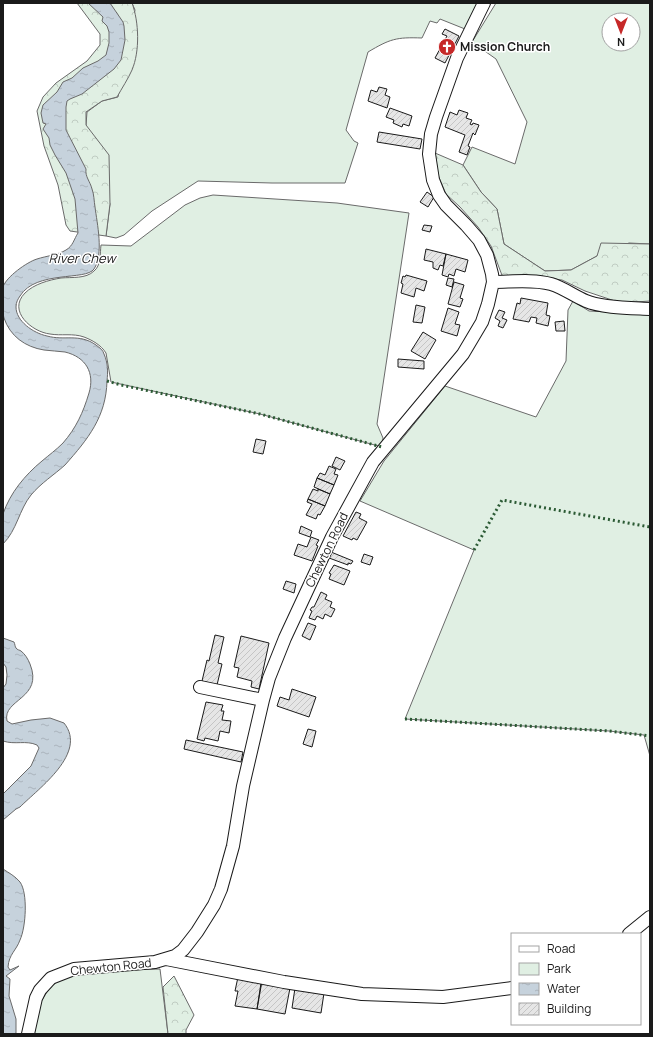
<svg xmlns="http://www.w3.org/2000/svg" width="653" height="1037" font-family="Manrope,sans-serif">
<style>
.green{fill:#e0efe3;stroke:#6a6a6a;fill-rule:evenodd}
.forest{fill:url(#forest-crowns);stroke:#6a6a6a}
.water{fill:url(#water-ripples);stroke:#6a6a6a}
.building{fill:url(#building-hatch);stroke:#1a1a1a}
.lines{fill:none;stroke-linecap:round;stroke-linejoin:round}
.minor-casing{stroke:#1a1a1a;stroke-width:14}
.minor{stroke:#fff;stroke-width:12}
.hedge{stroke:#2b5a34;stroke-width:3;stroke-dasharray:2 3;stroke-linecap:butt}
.labels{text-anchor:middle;stroke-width:3;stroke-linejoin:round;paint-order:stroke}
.poi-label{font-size:12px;font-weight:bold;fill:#1a1a1a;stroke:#fff;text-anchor:start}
.street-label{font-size:12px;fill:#1a1a1a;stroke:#fff}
.water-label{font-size:13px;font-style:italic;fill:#1a1a1a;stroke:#fff}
</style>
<defs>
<pattern id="forest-crowns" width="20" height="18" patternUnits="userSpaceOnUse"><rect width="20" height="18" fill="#e0efe3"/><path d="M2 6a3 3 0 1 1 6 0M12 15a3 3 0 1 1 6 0" fill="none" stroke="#c0ccc2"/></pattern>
<pattern id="water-ripples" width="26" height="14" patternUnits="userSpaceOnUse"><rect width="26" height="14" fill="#c6d2dc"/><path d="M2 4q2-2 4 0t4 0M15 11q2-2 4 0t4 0" fill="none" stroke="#aab4bc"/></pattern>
<pattern id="building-hatch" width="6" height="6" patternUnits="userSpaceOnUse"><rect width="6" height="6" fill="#e6e6e6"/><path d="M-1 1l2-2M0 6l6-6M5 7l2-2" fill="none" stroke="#c5c5c5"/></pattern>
</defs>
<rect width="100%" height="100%" fill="#fff"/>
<path class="green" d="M132,3H480L465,29L440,19L437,23L430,21L422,38C396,37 390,39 368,52L346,130L354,141L358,143L345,183H272L198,181L152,211L124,235L116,238L106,236L110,204L86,125L87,112L102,101L118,97L135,10Z
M496,3H650V244L629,243L597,256L571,270L545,271L504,244L497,209L481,192L463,165L472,147L515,164L527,122L496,59L472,42ZM609,20H633V44H609Z
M213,195L337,203L409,213L377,424L383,438L382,447L260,414L111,382L106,353C101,345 92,340 84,337C73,333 61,336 50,334C32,332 7,311 25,293C34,284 49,280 61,278C72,277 86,279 94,271C101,266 100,253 101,245L131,246L185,205L200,198Z
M573,301L589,311L650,314V756L644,735L609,731L405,719L474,550L360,501L384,461L445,386L536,417L566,361L568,310Z
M160,969L168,1034H32L39,1005L50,987L64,977L89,971Z"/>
<path class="forest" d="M77,3H132C139,22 140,51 132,70C128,79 122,88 117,97L102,101L86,112V125L109,155L110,204L106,236L70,231L66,225L58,185L44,146L37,111L43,97L56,83L87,61L100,45V34Z
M435,153L463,165L481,192L497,209L504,244L545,271L571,270L597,256L601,243L650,244V301L621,303L585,291L562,280L544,278H503L491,246L478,227L460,207L446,194L438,175Z
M174,976L194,1015L186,1030V1034H168L163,987Z"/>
<path class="water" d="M88,3H110L123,22L124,26L125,40L121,60L114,69L82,94L70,99L67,101L66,107V130L86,169C85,177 90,181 92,189C94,194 94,201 95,207C97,223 104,254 94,269C86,281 36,270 20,296C18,299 16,302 16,307C16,321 33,333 47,336C65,341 79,333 96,345C100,348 103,350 104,354C108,363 108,372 107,381C106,417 88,439 65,465C54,475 41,483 31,495C19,510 17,530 3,544C3,535 1,523 3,514C10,493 25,475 42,461C49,455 56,450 63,443C76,428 83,413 89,393C95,373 86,357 65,352C58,351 51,351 44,350C25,347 10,336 4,318C2,313 3,305 3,300C3,296 2,291 3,287C6,277 27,262 37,259C46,256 58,255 66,250C73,246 74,239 78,233L75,199L66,173L55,155L50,145L49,138L43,129L46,124L43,123L41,113L43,105L57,92L63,82L72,78L83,68L98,61L106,55L109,43V32L107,26L102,21L103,17Z
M3,638L14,642C15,644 15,647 16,648C17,650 20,650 21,651C25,654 28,659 30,664C44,699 2,699 7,721L12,724L31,720L50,718L64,723C88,753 39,788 20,807L16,809L3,820V794L31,766L39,748L37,745C26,740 15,745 3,741V688L6,684L7,675L6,667L3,663Z
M3,869C9,873 15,876 20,882C28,893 26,927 20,940C16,951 9,954 8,967L10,970L19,966L6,976L10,979L9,996L16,1019V1034H3Z"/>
<path class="building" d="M445,29L459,36L445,63L435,58L447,36L442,34Z
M379,87L387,89L385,95L390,97L387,108L368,101L371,90L377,92Z
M390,108L412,116L409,126L403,124L402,127L393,123L394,120L386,117Z
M459,110L468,113L466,118L472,120L470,124L472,125L473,123L479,125L475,135L473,133L468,146L470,147L467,155L459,152L465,135L445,127L450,112L457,115Z
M379,132L422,139L420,149L377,142Z
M427,192L434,197L428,207L420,202Z
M424,225L432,226L430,232L422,230Z
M426,249L446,254L443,266L440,265L438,270L433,268V262L424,260Z
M446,254L468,260L465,272L456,269L454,276L449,274L448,277L442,275Z
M406,275L427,281L424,291L416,288L414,297L401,293L403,284L401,283L403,276L405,277Z
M448,278L454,279L452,287L446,285Z
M454,282L464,285L460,298L463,299L460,307L448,304Z
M521,298L548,303L546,315L550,316L548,326L536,323L537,318L531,317L529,322L513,319L517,303L520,304Z
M416,305L425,307L422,323L413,322Z
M448,308L459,312L455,324L460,325L457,336L441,331Z
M499,310L505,312L502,318L507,320L503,328L498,326L500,321L495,318Z
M564,321L565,331H556L555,322Z
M423,332L436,340L425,359L411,351Z
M398,359L424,361V369L398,367Z
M256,439L266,441L263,454L253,452Z
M336,457L345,461L340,470L332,466Z
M329,466L336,469L334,474L338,475L334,485L317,478L320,473L325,475Z
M317,478L334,485L330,494L314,487Z
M313,489L318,491V489L330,494L325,506L308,499Z
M308,499L325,506L320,515L318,514L316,519L306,515L312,504L307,502Z
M356,512L361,514L359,518L367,522L357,540L353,538L352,540L343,536Z
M301,526L312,531L310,537L299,533Z
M311,537L319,540L316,545L318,546L312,561L294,555L298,544L307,547Z
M331,552L353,561L351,564L348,563V565L329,558Z
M364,554L373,557L370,565L361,562Z
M334,565L350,571L344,585L329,579L331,574L329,573Z
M286,581L296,584L294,593L283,589Z
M321,592L327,595L325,599L332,602L330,607L335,609L331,617L325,614L323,619L317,616L315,620L309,618L312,611L310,610L312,607H314Z
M308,623L316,626L310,640L302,636Z
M215,635L224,637L218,663L222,664L217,685L202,681L207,660L209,661Z
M241,636L269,643L259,689L251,687L252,681L237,677L239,668L234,667Z
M292,689L316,697L309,717L277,706L280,697L289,700Z
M206,702L223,705L221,711H224L222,720L231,721L229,733L220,731L218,741L205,738L204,741L197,739Z
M308,729L316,731L312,747L303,744Z
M186,740L243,752L241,762L184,749Z
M238,977L262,981L257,1009L235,1006L238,991H235Z
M261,983L290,988L285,1014L257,1009Z
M295,988L324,993L321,1013L292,1008Z"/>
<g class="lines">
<defs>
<path id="minor" d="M493,282C511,282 533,279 551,284C564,288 574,296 586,301C602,308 632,308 650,309
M200,687L263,700
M629,934L650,917
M166,959L284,982L362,994L443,997L512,988
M28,1034L36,998L40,990L51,978L74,969L155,962L175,956L183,950L197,932L214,905L221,889L233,846L243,786L263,700L269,678L285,638L332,537L373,462L463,354L482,322L488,304L493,282L492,274L487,255L479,240L466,225L446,205L439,195L433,180L429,154L431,134L436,117L457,58L484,3"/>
</defs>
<use href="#minor" class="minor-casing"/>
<use href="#minor" class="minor"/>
<path class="hedge" d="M107,381L121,385L260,414L382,447
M474,550L502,500L650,527
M405,719L609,731L650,736"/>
</g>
<defs>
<symbol id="church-disc" viewBox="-11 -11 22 22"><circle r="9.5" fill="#c62828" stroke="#fff"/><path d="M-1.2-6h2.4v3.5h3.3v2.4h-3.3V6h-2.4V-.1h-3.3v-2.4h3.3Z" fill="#fff"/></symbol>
</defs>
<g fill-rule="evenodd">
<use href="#church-disc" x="437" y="37" width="20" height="20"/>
</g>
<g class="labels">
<g class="poi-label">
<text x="460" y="51">Mission Church</text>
</g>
<g class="street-label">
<text transform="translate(327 550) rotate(-64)" y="4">Chewton Road</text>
<text transform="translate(111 967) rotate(-6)" y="4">Chewton Road</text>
</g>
<g class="water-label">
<text x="82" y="263">River Chew</text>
</g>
</g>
<rect width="653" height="1037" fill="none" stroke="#1a1a1a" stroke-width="8"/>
<rect x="511" y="933" width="130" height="92" fill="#ffffff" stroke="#a3a3a3"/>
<rect x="519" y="946" width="20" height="6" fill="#ffffff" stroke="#a3a3a3"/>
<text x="547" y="953" font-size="12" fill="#1a1a1a">Road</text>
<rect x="519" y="963" width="20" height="12" fill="#e0efe3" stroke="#a3a3a3"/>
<text x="547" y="973" font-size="12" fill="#1a1a1a">Park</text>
<rect x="519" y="983" width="20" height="12" fill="url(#water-ripples)" stroke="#a3a3a3"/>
<text x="547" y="993" font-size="12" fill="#1a1a1a">Water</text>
<rect x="519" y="1003" width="20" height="12" fill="url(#building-hatch)" stroke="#a3a3a3"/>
<text x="547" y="1013" font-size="12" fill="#1a1a1a">Building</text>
<g transform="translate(621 32) rotate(180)"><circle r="19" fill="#ffffff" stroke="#a3a3a3"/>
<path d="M0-3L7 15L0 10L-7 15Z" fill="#c62828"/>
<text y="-6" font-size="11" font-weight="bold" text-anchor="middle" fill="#1a1a1a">N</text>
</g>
</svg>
